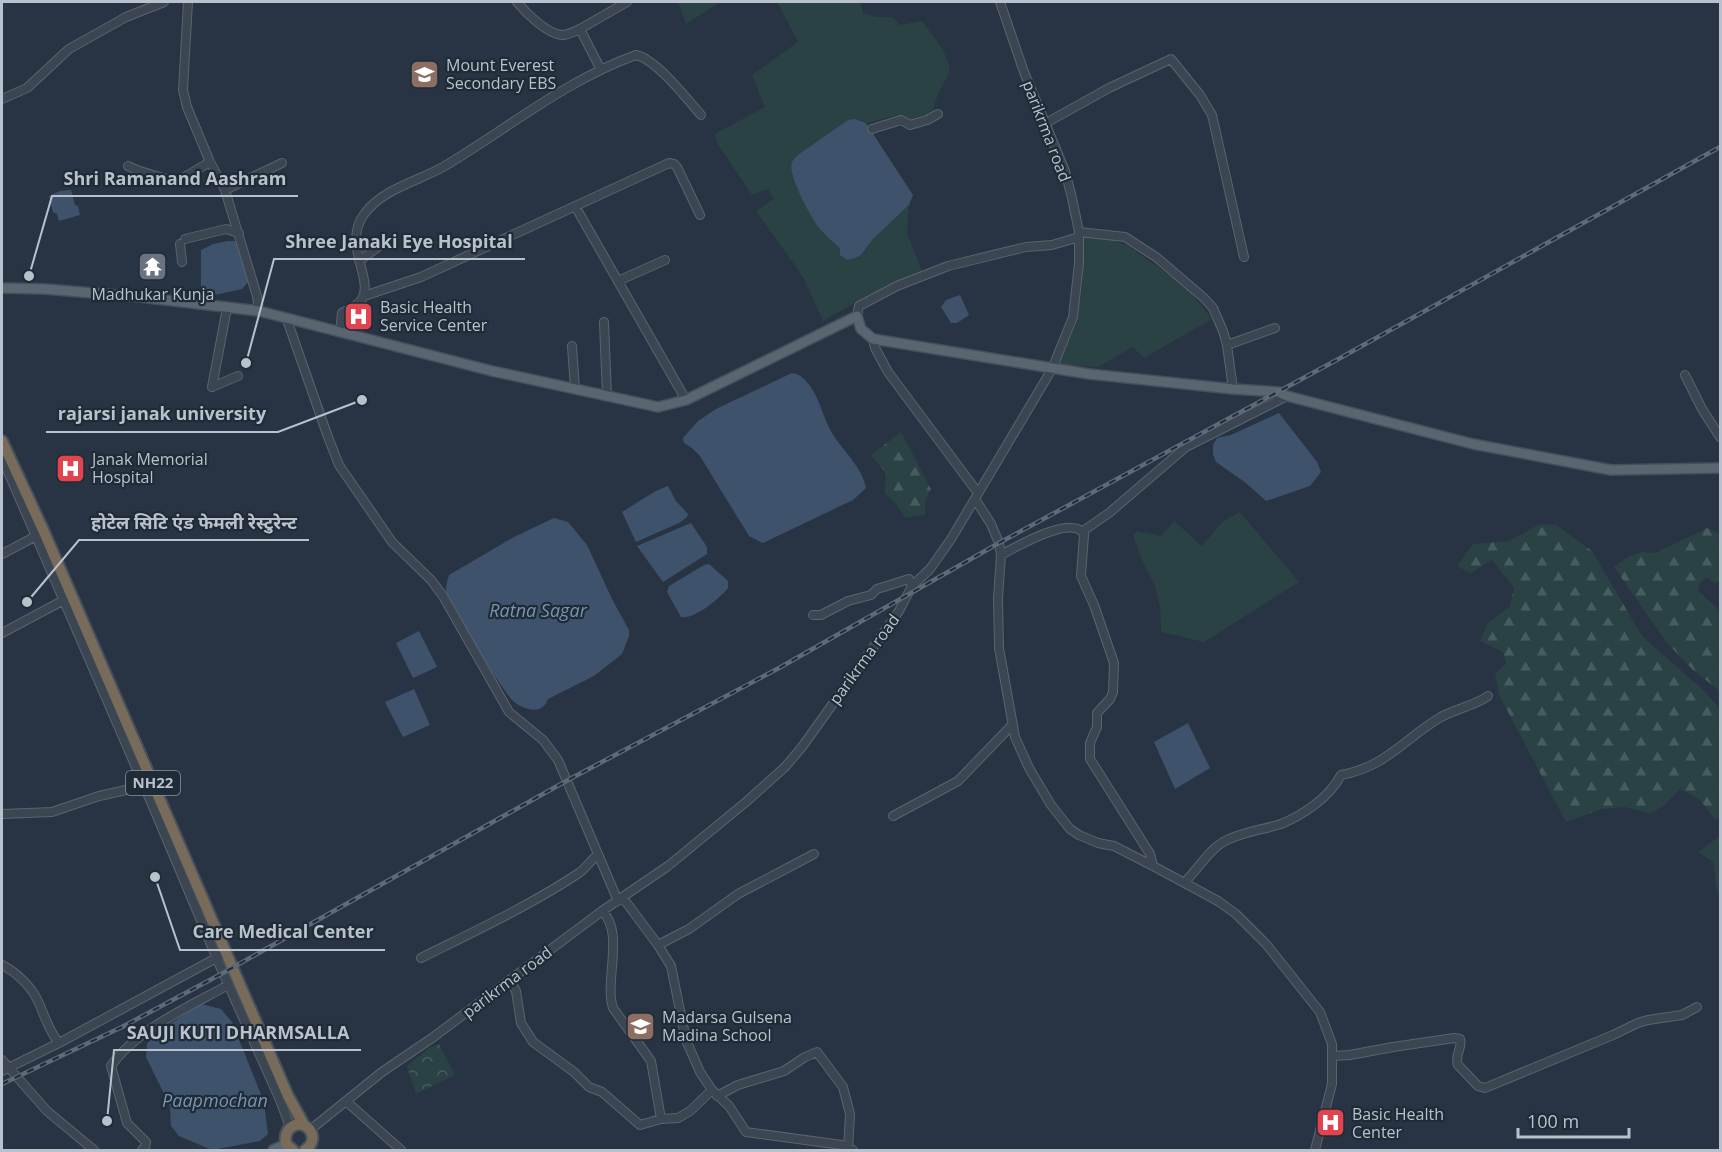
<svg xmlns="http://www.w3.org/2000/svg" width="1722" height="1152" font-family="'Open Sans','Noto Sans Devanagari',sans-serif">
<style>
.green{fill:#2a4244}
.forest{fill:url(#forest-firs)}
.park{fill:url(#park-crowns)}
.water{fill:#3e536b}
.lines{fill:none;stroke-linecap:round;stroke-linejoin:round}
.minor-casing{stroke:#5a6470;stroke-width:10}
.major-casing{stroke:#464f5c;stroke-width:12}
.highway-casing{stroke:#46515d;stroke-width:14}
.minor{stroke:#3c4652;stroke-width:8}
.major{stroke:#5a6572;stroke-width:9}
.highway{stroke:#786b59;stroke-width:10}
.rail-casing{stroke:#5e6a79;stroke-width:4.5}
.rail{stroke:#202b38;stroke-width:2;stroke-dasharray:7;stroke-linecap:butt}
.labels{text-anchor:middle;stroke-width:4.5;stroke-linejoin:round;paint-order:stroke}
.shield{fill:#202b38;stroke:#8b94a0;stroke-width:1.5}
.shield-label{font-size:15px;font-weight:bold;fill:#b9c1cc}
.poi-label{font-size:16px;fill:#b9c1cc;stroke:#202b38;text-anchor:start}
.street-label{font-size:16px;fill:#b9c1cc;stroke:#202b38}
.water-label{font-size:18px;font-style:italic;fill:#7a93ae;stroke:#202b38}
.leader{fill:none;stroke:#b9c1cc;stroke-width:2}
.callout-dot{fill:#b9c1cc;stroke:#202b38;stroke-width:2}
.callout-label{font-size:18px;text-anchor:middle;font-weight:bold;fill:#b9c1cc;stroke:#202b38;stroke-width:4.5;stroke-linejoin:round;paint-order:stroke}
</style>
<defs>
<pattern id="forest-firs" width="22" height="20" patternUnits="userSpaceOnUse" patternTransform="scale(1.5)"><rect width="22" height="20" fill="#2a4244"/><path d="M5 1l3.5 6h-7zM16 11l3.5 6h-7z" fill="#475c5e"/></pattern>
<pattern id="park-crowns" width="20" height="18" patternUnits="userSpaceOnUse" patternTransform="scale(1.5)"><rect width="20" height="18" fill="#2a4244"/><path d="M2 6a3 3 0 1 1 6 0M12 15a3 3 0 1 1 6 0" fill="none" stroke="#475c5e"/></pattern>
</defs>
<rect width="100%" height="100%" fill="#283443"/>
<path class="green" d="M678,2H720L686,24Z
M777,2H860L863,13L876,17H892L900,25L922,21C931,34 955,60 948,75C942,87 936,96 933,110L925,115L909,120L899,115L866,123L860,120H848L799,154L830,240L840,248L860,256L873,239L909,205L907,233L924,276L860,300L823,321L803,277L756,211L774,199L768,189L752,195L717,143L715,134L765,107L752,75L798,42Z
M1083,236H1099L1127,245L1186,287L1212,319L1144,358L1133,347L1098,367L1057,364L1076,325L1082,288Z
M1240,512L1299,582L1204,642L1161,632L1160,607L1155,586L1143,563L1133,535L1137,531L1161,536L1174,521L1202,546L1223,521Z"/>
<path class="forest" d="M901,432L931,489L925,503V515L905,518L896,504L885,493L886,473L871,455Z
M1540,524L1556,525L1592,551L1642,636L1703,690L1720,709V818L1715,819L1699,799L1680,789L1664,805L1650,814L1625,807L1602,809L1566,822L1499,695L1495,674L1506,664L1503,652L1480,641L1488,623L1510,606L1514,588L1492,560L1471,573L1457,566L1473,544L1509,541Z
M1707,528L1720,534V580L1714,583L1707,577L1700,583L1698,591L1717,608L1720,619V691L1693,670L1667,643L1614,567L1628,557L1643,552L1656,553Z
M1720,836V900L1717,892L1713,861L1698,852Z"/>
<path class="park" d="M439,1044L455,1075L416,1094L407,1066L429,1048Z"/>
<path class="water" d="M855,119L866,123L913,195L909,205L873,239L860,256L848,260L840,255V248C832,242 826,235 819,228C811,217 787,175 792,162C793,160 797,156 799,154L848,120Z
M71,190L75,205L78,206L80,215L59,221L57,214L53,212L49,196L60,191Z
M228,241H235L237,245L249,281L242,289L210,296L201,291V250L213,244Z
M960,295L969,315L957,323H951L941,307L946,300Z
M792,373C797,374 800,375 804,379C819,393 822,416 832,433C843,451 862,467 866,488L853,500L763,543L749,536L700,456L692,448L684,443L683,438L698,421L716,409Z
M1279,413L1317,462L1321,472L1310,486L1266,501L1246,483L1216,462L1213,454V445L1217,438L1231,435Z
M668,486L676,501L688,514L687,517L679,523L636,542L622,512L654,492Z
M554,518L568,522L587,545L613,601L629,630V636L622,654L594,676L548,699C542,717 521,709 511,699C497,679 447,609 446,589C446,585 448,579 449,575L514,537Z
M691,523L707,547V554L663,582L637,546Z
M709,564L728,581V588C720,598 694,620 681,617L667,592L669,586L704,565Z
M419,631L437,667L413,678L396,643Z
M414,689L430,725L403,737L385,702Z
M1188,723L1210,768L1175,789L1154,742Z
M201,1004L221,1009L232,1022L264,1102L268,1134L260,1141L212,1150L179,1136L171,1126L170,1106L146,1057L147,1044L152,1035Z"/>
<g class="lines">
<defs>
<path id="minor" d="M188,2L183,90L187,107L210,162L225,190L257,296L259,311
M517,2C526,13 547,34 562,35C569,35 575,31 580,29
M601,70L580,29L627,2
M2,99L27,88L69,49L126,17L164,2
M1046,123L1109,88L1171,59L1200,95L1212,115L1244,257
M872,129L901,120L910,125L927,120L938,114
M128,166C143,174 160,176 176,182L210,162
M225,190L282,163
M575,206L686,400
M1079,232L1125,237L1156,257L1204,298L1213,308L1223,331L1227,345L1233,389
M185,239L226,229L239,233
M180,244L182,262
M359,261L382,244
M618,281L665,260
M364,296L421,277L669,163L674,164L677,167L700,215
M857,316L859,306L897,286L948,266L1026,247L1052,245L1079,237
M286,317L328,437L339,465L392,542L431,580L443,596L509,712L543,740L558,760L618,901
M604,322L607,396
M340,332L342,313C350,309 360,305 363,297C372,276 342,242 365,213C383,189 418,181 443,167C507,129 566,80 636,55C656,59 688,100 701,115
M873,339L875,348L888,372L978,493
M1227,345L1275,328
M572,346L575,389
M1685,375L1702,409L1720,437
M212,387L227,308
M212,387L238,376
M2,458L151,802L223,973L280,1100L290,1127
M975,499L991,524L999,543L1001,555L998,598L999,648L1015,737L1029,768L1051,805L1070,829L1079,835L1098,843L1114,846L1153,866L1218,901L1236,914L1266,944L1320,1012L1332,1044V1084L1315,1150
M1083,531L1109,513L1186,447L1287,396
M2,554L40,534
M1001,555C1016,547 1074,513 1084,535L1081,576L1094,605L1114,663L1113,692L1110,699L1097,713V727L1090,743V759L1150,854L1153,866
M813,615H821L848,601L871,595L877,589L909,579L912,586
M2,633L64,600
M2,814L52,812L99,796L144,786
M893,816L958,781L1013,724
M1185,882C1198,869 1208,851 1223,842C1241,832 1262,830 1281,824C1303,815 1330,797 1341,775C1386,767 1405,738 1441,717C1456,709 1476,705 1488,696
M623,898L658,945L671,966L686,1040L700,1072L712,1090L729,1106L746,1132L842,1145L853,1150
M602,911C625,932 604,981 613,1008L651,1061L661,1119
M658,945L689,929L738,894L814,854
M421,958C475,931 529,906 579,873C586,868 592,859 598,854
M2,965C16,972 31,986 38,1001C45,1016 48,1030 59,1043
M510,980L516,991L521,1023L533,1042L574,1072L589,1087L602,1092L640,1125L661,1119L678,1118L690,1111L712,1090
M1332,1056L1350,1055L1393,1047L1454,1038L1460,1039C1463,1048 1454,1055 1458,1065L1478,1086L1485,1088L1613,1035L1638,1023L1648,1020L1682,1015L1697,1007
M2,1060L47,1111L94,1150
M2,1071L59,1043L220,956
M717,1096L738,1085L784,1071L805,1057L817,1052L843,1087L850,1114L848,1150
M347,1102L401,1150
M310,1130L382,1072L432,1038L602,911L668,866L746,802L785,767L802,747L899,611L912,586L930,569L951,539L1052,369L1073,317L1079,263V232L1072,198L1065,171L1024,72L1000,2
M142,1150L145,1147L146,1142L127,1123L111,1066C135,1030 191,1006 228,985"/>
<path id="major" d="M2,288L45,289L140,297L259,311L492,371L658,407L686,400L857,316L861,329L873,339L1089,374L1233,389L1278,392L1287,396L1473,444L1611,470L1720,468
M273,1150L286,1144"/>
<path id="highway" d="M2,441L44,532L288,1096L304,1125
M293,1150L286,1144C284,1134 288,1126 299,1124C314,1127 317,1142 305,1150"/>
</defs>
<use href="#minor" class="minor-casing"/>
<use href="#major" class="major-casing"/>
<use href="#highway" class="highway-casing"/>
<use href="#minor" class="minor"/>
<use href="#major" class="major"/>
<use href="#highway" class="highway"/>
<defs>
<path id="rail" d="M2,1084L122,1027L223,973L568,780L779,668L999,543L1333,362L1720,147"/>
</defs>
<use href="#rail" class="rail-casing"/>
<use href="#rail" class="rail"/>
</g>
<defs>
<symbol id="school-square" viewBox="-11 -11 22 22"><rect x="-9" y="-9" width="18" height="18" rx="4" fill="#8d6e63" stroke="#202b38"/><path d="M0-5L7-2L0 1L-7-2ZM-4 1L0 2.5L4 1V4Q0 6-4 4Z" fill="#fff"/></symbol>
<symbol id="temple-square" viewBox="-11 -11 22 22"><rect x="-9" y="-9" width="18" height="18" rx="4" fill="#6b7280" stroke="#202b38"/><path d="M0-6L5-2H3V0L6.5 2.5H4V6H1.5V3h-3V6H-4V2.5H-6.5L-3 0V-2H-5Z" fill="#fff"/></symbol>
<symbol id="hospital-square" viewBox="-11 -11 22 22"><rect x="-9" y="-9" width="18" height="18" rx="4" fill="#e0444e" stroke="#202b38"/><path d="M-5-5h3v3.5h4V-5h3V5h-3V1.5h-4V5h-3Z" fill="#fff"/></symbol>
</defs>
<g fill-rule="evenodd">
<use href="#school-square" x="408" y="58" width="33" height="33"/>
<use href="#temple-square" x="136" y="250" width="33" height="33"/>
<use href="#hospital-square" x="342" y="300" width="33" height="33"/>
<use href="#hospital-square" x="54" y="452" width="33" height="33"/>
<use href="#school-square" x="624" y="1010" width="33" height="33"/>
<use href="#hospital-square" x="1314" y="1106" width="33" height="33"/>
</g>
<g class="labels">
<rect class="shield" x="126" y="771" width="54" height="24" rx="4.5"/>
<g class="shield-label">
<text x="153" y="788">NH22</text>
</g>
<g class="poi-label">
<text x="446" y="71">Mount Everest<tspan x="446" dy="18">Secondary EBS</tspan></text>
<text x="153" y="300" text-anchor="middle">Madhukar Kunja</text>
<text x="380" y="313">Basic Health<tspan x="380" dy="18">Service Center</tspan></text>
<text x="92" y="465">Janak Memorial<tspan x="92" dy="18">Hospital</tspan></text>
<text x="662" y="1023">Madarsa Gulsena<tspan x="662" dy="18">Madina School</tspan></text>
<text x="1352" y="1120">Basic Health<tspan x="1352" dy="18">Center</tspan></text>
</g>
<g class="street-label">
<text transform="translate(1047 131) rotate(69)" y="6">parikrma road</text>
<text transform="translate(864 659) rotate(-54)" y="6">parikrma road</text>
<text transform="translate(507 982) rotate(-37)" y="6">parikrma road</text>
</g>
<g class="water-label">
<text x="538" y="617">Ratna Sagar</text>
<text x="215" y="1107">Paapmochan</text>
</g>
</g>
<path class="leader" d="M29 276L52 196H298M246 363L274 259H525M362 400L278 432H46M27 602L79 540H309M155 877L180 950H385M107 1121L114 1050H361"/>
<g class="callout-dot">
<circle cx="29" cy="276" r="6"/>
<circle cx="246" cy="363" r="6"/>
<circle cx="362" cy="400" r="6"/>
<circle cx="27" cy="602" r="6"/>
<circle cx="155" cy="877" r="6"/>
<circle cx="107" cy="1121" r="6"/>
</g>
<g class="callout-label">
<text x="175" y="185">Shri Ramanand Aashram</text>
<text x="399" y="248">Shree Janaki Eye Hospital</text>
<text x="162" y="420">rajarsi janak university</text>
<text x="194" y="529">होटेल सिटि एंड फेमली रेस्टुरेन्ट</text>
<text x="283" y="938">Care Medical Center</text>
<text x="238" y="1039">SAUJI KUTI DHARMSALLA</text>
</g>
<rect width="1722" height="1152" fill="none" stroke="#b9c1cc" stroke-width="6"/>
<path d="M1518 1128v9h111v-9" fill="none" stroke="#b9c1cc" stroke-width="3"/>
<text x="1527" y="1128" font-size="18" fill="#b9c1cc" stroke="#202b38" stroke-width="4.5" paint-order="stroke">100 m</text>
</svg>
